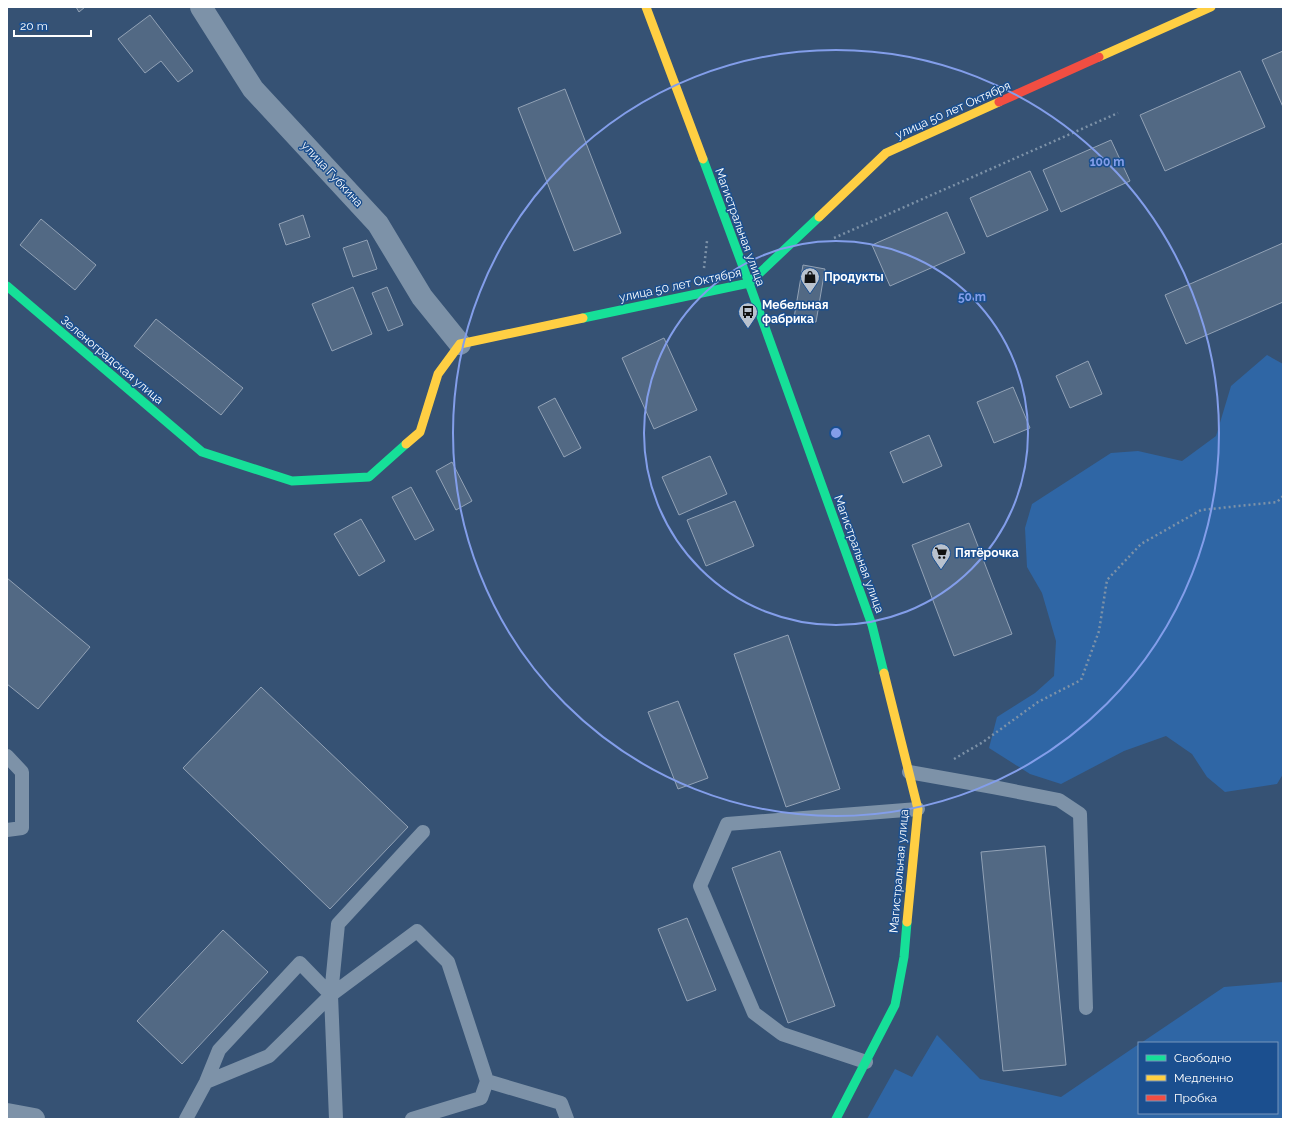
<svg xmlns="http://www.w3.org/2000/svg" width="1290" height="1126" font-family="Raleway,sans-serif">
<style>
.green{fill:#2f66a5}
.building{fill:#526984;stroke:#92a2b6}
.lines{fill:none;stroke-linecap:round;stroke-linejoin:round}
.path{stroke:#7d92a8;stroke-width:2.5;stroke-dasharray:2 3;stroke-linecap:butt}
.lane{stroke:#7d92a8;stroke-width:14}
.street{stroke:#7d92a8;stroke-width:22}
.fast{stroke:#16e098;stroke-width:9}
.slow{stroke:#ffcf43;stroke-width:9}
.jam{stroke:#f24e42;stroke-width:9}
.ring{fill:none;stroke:#839eea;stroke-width:2}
.labels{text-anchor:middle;stroke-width:3;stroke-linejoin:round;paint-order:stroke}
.street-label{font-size:12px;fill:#fff;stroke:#1b4f8f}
.poi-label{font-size:12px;font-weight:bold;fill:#fff;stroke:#1b4f8f;text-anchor:start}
.centre{fill:#839eea;stroke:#1b4f8f;stroke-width:2}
.ring-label{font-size:12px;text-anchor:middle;font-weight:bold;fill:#839eea;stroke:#1b4f8f;stroke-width:3;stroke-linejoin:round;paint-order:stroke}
</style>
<rect width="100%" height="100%" fill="#365274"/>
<path class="green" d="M1267,355L1283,364V774L1277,784L1225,792L1207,777L1192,754L1166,736L1124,751L1061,784L1030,774L989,748L997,717L1035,693L1054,676L1056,641L1042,593L1027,567L1025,528L1032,504L1111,453L1138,451L1182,461L1216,436L1231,386Z
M1283,982V1119H867L895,1069L912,1077L937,1035L980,1079L1061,1097L1139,1044V1113H1277V1043H1141L1224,987Z"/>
<path class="building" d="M76,7H85L79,12Z
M150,15L193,71L178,82L161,61L145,73L118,39Z
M1283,51V107L1262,60Z
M1240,71L1265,127L1165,171L1140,115Z
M565,89L621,233L574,251L518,108Z
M1111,140L1130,181L1061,212L1043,170Z
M1030,171L1048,210L987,237L970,198Z
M947,212L965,253L890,286L872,245Z
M303,215L310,237L286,245L279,224Z
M41,219L96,265L75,290L20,245Z
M367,240L377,269L353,277L343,248Z
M1283,243V302L1186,344L1165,295Z
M803,265L825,269L816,322L794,318Z
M353,287L372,334L332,351L312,304Z
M387,287L403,325L388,331L372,293Z
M156,319L243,388L221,415L134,346Z
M664,338L697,410L654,429L622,358Z
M1088,361L1102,394L1070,408L1056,376Z
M1013,387L1030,428L994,443L977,402Z
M555,398L581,448L564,457L538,407Z
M929,435L942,466L903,483L890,452Z
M710,456L727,494L679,515L662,477Z
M452,462L472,501L456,510L436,471Z
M411,487L434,530L415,540L392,497Z
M735,501L754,546L706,566L687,520Z
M361,519L385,561L359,576L334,534Z
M969,523L1012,634L954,656L912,545Z
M7,578L90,647L38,709L7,684Z
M788,635L840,789L786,807L734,654Z
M261,687L408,827L330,909L183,768Z
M678,701L708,778L678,789L648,712Z
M1045,846L1066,1065L1003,1071L981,852Z
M780,851L835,1006L788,1023L732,868Z
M687,918L716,990L687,1001L658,929Z
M223,930L268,972L182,1064L137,1021Z"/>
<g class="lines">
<path class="path" d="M834,238L1118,113
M704,268L707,241
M954,759L983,742L1038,702L1081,680L1099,631L1107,580L1141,544L1201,510L1277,502L1283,496"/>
<path class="lane" d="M7,756L22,772V828L7,830
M909,772L993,787L1059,800L1080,814L1086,1008
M331,995L417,931L448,962L487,1081L561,1103L567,1119
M866,1062L782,1034L754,1013L700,886L727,824L918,809
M186,1119L206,1082L219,1050L300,963L331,995L269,1056L206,1082
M336,1119L331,995L338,924L423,832
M412,1119L481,1098L487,1081"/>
<path class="street" d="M201,7L253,89L378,224L422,297L460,344
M7,1114L34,1119"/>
<path class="fast" d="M703,159L749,283L872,625L884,673
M7,286L202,452L292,481L369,477L406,444
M583,318L749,283L819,217
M836,1119L895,1005L904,957L907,922"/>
<path class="slow" d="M646,7L703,159
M1099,57L1211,7
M819,217L886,153L999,102
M406,444L420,432L438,374L460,344L583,318
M884,673L918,809L907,922"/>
<path class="jam" d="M999,102L1099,57"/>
</g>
<g class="ring">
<circle cx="836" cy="433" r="192"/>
<circle cx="836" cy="433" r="383"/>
</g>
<defs>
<symbol id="shop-pin" viewBox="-11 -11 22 30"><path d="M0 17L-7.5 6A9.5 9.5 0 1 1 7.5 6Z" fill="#b9c2ce" stroke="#1b4f8f"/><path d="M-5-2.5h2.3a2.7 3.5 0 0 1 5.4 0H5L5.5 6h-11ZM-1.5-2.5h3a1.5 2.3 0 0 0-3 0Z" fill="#111"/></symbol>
<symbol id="bus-pin" viewBox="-11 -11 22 30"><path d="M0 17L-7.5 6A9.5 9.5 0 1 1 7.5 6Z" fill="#b9c2ce" stroke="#1b4f8f"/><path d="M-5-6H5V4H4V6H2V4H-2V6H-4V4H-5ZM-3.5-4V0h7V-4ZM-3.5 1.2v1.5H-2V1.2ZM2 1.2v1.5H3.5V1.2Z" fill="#111"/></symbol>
<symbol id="supermarket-pin" viewBox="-11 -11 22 30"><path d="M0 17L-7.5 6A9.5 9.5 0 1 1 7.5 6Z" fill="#b9c2ce" stroke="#1b4f8f"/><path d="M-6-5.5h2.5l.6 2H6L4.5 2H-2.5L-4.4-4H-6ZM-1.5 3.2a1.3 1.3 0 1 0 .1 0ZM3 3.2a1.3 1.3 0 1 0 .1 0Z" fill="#111"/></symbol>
</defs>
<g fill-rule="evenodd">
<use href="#shop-pin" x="799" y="266" width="22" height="30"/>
<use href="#bus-pin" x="737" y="301" width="22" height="30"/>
<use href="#supermarket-pin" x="930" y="542" width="22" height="30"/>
</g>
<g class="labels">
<g class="street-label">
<text transform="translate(953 110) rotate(-24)" y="4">улица 50 лет Октября</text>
<text transform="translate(332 174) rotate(47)" y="4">улица Губкина</text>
<text transform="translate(740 227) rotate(70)" y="4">Магистральная улица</text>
<text transform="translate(680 285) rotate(-12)" y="4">улица 50 лет Октября</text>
<text transform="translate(112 360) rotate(40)" y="4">Зеленоградская улица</text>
<text transform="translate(859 554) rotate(70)" y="4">Магистральная улица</text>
<text transform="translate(899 871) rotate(-85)" y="4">Магистральная улица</text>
</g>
<g class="poi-label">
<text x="824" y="281">Продукты</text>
<text x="762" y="309">Мебельная<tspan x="762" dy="14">фабрика</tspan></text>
<text x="955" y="557">Пятёрочка</text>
</g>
</g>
<circle cx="836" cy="433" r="6" class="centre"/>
<g class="ring-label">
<text x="1107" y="166">100 m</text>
<text x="972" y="301">50 m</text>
</g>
<rect width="1290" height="1126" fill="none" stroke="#ffffff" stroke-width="16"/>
<rect x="1138" y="1042" width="140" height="72" fill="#1b4f8f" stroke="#7695bc"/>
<rect x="1146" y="1055" width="20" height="6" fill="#16e098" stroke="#7695bc"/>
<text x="1174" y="1062" font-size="12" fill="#ffffff">Свободно</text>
<rect x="1146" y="1075" width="20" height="6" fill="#ffcf43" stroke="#7695bc"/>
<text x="1174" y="1082" font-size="12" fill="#ffffff">Медленно</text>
<rect x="1146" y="1095" width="20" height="6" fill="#f24e42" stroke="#7695bc"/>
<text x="1174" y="1102" font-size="12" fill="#ffffff">Пробка</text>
<path d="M14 30v6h77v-6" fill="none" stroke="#ffffff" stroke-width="2"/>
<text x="20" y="30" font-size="12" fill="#ffffff" stroke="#1b4f8f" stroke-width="3" paint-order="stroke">20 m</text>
</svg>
